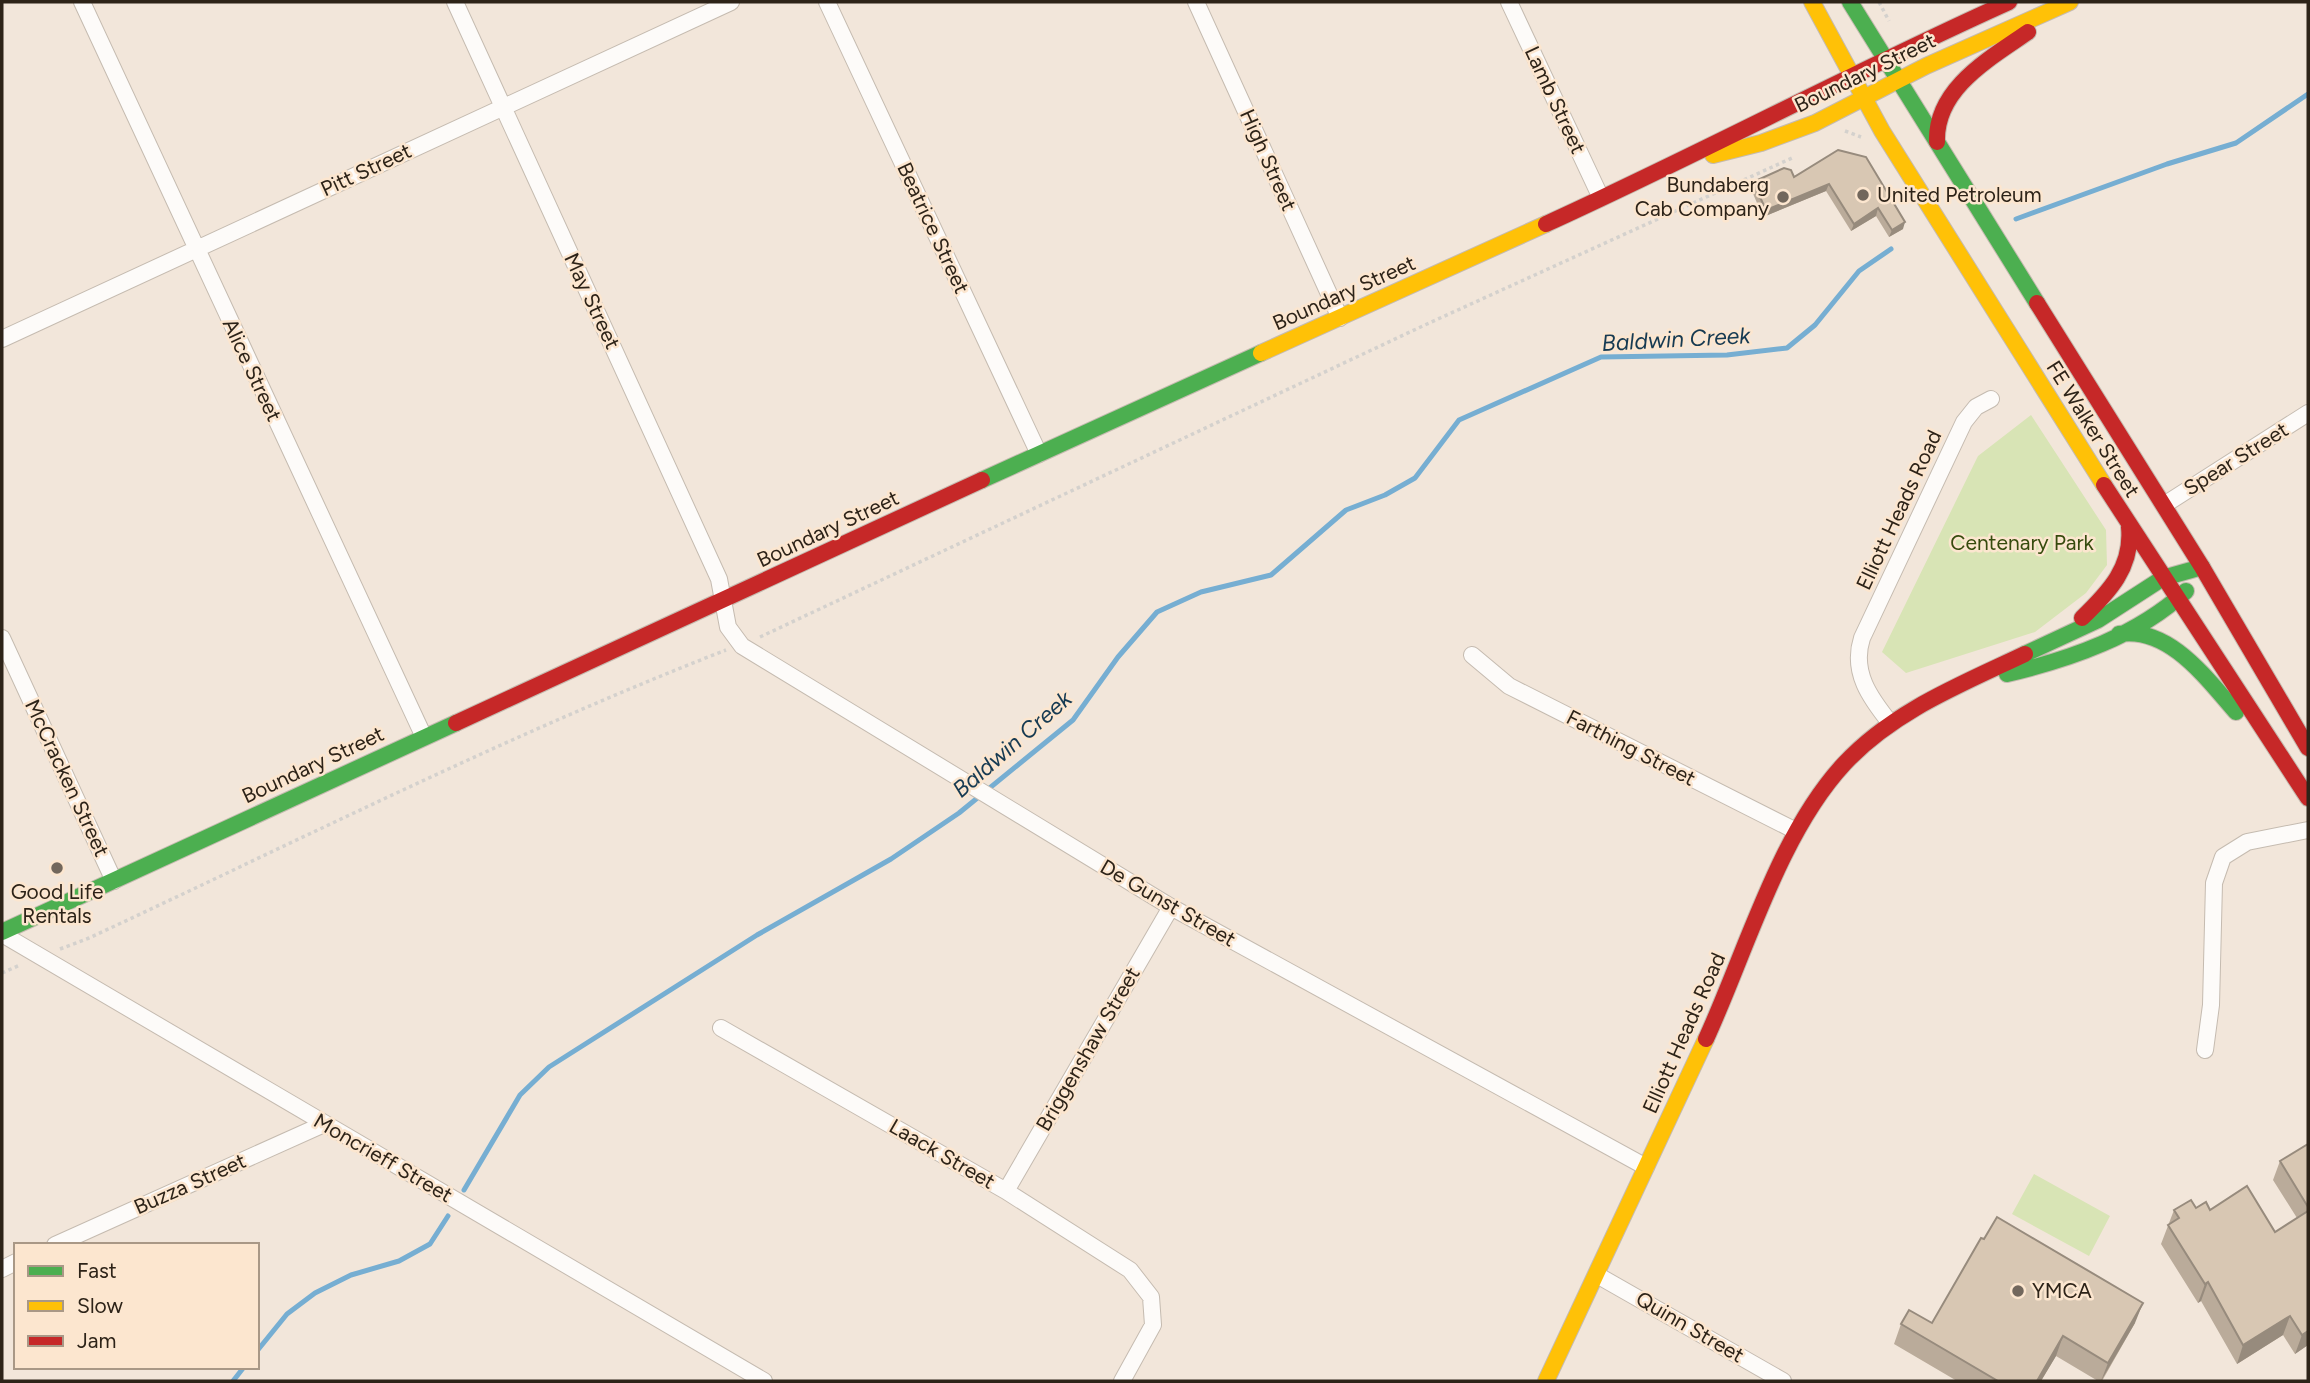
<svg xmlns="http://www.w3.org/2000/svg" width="2310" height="1383" font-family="Figtree,sans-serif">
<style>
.green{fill:#d8e4b5}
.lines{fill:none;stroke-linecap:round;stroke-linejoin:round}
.stream{stroke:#76aed2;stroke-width:5}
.street-casing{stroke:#c5bbb0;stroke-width:18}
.fast-casing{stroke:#c5bbb0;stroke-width:18}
.slow-casing{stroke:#c5bbb0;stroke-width:18}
.jam-casing{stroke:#c5bbb0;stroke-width:18}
.path{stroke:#d4d1cd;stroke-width:3.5;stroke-dasharray:3.5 3.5;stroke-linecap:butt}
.street{stroke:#fdfbf9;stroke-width:16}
.fast{stroke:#4caf50;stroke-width:16}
.slow{stroke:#ffc107;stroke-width:16}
.jam{stroke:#c62828;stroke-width:16}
.wall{fill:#baab9a}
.shaded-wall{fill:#978b7d}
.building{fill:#d8c7b3;stroke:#978b7d;stroke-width:2}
.poi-dot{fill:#72675c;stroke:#fce6cf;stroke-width:2.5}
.labels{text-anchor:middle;stroke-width:5;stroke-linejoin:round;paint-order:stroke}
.street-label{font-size:21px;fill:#2d2318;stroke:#fce6cf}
.poi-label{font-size:21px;fill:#2d2318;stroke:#fce6cf;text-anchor:start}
.park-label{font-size:21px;fill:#364b0d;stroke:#fce6cf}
.water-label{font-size:23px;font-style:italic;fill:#163a52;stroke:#fce6cf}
</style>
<rect width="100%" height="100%" fill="#f2e6da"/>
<path class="green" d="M2031,415L2106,530L2107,565L2086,593L2035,632L1906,673L1882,652L1978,456Z
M2034,1174L2110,1216L2089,1256L2012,1214Z"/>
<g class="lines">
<path class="stream" d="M2016,219L2167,164L2236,143L2308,94
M464,1190L520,1095L549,1067L757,935L891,859L959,813L1073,720L1118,657L1157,612L1201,592L1271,575L1346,510L1385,495L1415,478L1459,420L1601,357L1727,355L1787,348L1815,325L1859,271L1891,249
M257,1351L287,1314L315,1293L351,1275L399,1261L430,1244L448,1216
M233,1381L244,1367"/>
<defs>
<path id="street" d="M82,2L424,737
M455,2L719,579L728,627L742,646L1171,907L1646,1167
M827,2L1039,454
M1196,2L1340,318
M1509,2L1601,198
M2,339L731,2
M2164,505L2308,413
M2,638L114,881
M1472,655L1509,686L1796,831
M1891,724C1870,698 1851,672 1862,638L1964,422L1976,407L1991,399
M2,934L764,1381
M721,1028L1006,1191L1130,1270L1151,1297L1153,1325L1122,1381
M2205,1050L2211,1005L2214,883L2223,857L2247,842L2308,830
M1006,1191L1171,907
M55,1245L324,1124
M2,1269L16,1262
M1597,1275L1783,1381"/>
<path id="fast" d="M1850,2L2037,303
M982,480L1261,353
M2119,634C2169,626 2206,678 2236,712
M2025,654L2098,620L2163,578L2202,567
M2007,674C2071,659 2137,636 2186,591
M2,932L456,723"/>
<path id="slow" d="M1812,2L1882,131L2104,485
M1713,155L1761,143L1815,123L1926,66L2070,2
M1261,353L1546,224
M1546,1381L1706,1039"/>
<path id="jam" d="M1937,142C1935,89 1989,59 2028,32
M1546,224C1702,153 1853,72 2009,2
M2037,303L2202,567L2308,748
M2104,485L2308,798
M2082,618C2109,592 2133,567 2129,527
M456,723L982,480
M1706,1039C1746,952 1779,834 1844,764C1893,711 1962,684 2025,654"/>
</defs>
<use href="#street" class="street-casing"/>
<use href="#fast" class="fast-casing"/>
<use href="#slow" class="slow-casing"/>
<use href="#jam" class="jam-casing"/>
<path class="path" d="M1879,2L1889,21
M1845,131L1861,137
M760,637L1427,324L1792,158
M60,949L89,938C300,840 510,734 726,650
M2,973L20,965"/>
<use href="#street" class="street"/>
<use href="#fast" class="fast"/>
<use href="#slow" class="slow"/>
<use href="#jam" class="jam"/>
</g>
<path class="wall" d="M1838,150L1903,229L1889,237L1876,216L1851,231L1826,191L1763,217L1751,189L1753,182L1794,177Z
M2308,1144V1345L2295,1354L2283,1335L2237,1364L2201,1301L2198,1303L2161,1244L2174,1210L2196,1208L2210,1210L2275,1232L2297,1218L2273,1180L2280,1161Z
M2135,1323L2102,1381H2098L2056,1356L2041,1381H1957L1894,1344L1901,1324Z"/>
<path class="shaded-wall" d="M1829,184L1826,191L1763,217L1766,210Z
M1878,208L1876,216L1851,231L1854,224Z
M1905,222L1903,229L1889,237L1892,230Z
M2208,1282L2201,1301L2198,1303L2205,1284Z
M2143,1303L2135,1323L2101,1381L2108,1363Z
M2290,1316L2283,1335L2237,1364L2243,1345Z
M2308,1331V1345L2295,1354L2302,1335Z
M2063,1336L2056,1356L2041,1381H2037Z"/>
<path class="building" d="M1838,150L1866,157L1905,222L1892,230L1878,208L1854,224L1829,184L1766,210L1753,182L1784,168L1791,170L1794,177Z
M2308,1144V1207L2280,1161Z
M2247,1186L2275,1232L2308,1211V1331L2302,1335L2290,1316L2243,1345L2208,1282L2205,1284L2168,1225L2179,1218L2174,1210L2191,1200L2196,1208L2206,1202L2210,1210Z
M1997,1217L2143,1303L2108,1363L2063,1336L2037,1381H1998L1901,1324L1909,1310L1932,1323L1981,1238L1984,1239Z"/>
<g class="poi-dot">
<circle cx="1863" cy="195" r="7"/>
<circle cx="1783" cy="197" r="7"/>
<circle cx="57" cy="868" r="7"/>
<circle cx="2018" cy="1291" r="7"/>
</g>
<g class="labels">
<g class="street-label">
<text transform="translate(1865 73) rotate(-26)" y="7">Boundary Street</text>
<text transform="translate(1555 100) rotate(65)" y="7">Lamb Street</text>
<text transform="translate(1268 160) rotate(66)" y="7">High Street</text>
<text transform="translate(366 170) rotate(-25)" y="7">Pitt Street</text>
<text transform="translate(933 228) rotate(65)" y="7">Beatrice Street</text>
<text transform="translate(1344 293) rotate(-24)" y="7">Boundary Street</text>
<text transform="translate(592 301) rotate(65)" y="7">May Street</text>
<text transform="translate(252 370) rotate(65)" y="7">Alice Street</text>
<text transform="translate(2093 429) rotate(58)" y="7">FE Walker Street</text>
<text transform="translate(2236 459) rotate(-32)" y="7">Spear Street</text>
<text transform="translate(1899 510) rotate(-65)" y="7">Elliott Heads Road</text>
<text transform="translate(828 529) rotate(-25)" y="7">Boundary Street</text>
<text transform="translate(1631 748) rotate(27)" y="7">Farthing Street</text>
<text transform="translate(313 765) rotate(-25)" y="7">Boundary Street</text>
<text transform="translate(67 778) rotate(65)" y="7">McCracken Street</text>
<text transform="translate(1168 903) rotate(30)" y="7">De Gunst Street</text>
<text transform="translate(1684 1033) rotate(-66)" y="7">Elliott Heads Road</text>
<text transform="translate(1088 1049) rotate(-60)" y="7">Briggenshaw Street</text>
<text transform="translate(942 1154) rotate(30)" y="7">Laack Street</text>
<text transform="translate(383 1158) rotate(30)" y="7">Moncrieff Street</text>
<text transform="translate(190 1184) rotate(-24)" y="7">Buzza Street</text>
<text transform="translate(1690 1327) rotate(30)" y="7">Quinn Street</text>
</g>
<g class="poi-label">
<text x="1769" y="192" text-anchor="end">Bundaberg<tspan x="1769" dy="24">Cab Company</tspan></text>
<text x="1877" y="202">United Petroleum</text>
<text x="57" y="899" text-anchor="middle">Good Life<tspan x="57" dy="24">Rentals</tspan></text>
<text x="2032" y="1298">YMCA</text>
</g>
<g class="park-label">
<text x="2022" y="550">Centenary Park</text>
</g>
<g class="water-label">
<text transform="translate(1676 339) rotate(-3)" y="8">Baldwin Creek</text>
<text transform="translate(1012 744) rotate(-41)" y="8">Baldwin Creek</text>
</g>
</g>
<rect width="2310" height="1383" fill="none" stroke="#2d2318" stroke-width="7"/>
<rect x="14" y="1243" width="245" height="126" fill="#fce6cf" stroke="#a99886" stroke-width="2"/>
<rect x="28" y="1266" width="35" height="10" fill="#4caf50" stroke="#a99886" stroke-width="2"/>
<text x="77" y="1278" font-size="21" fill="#2d2318">Fast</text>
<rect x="28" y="1301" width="35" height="10" fill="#ffc107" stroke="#a99886" stroke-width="2"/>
<text x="77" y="1313" font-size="21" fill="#2d2318">Slow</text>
<rect x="28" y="1336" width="35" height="10" fill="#c62828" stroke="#a99886" stroke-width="2"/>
<text x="77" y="1348" font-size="21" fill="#2d2318">Jam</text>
</svg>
